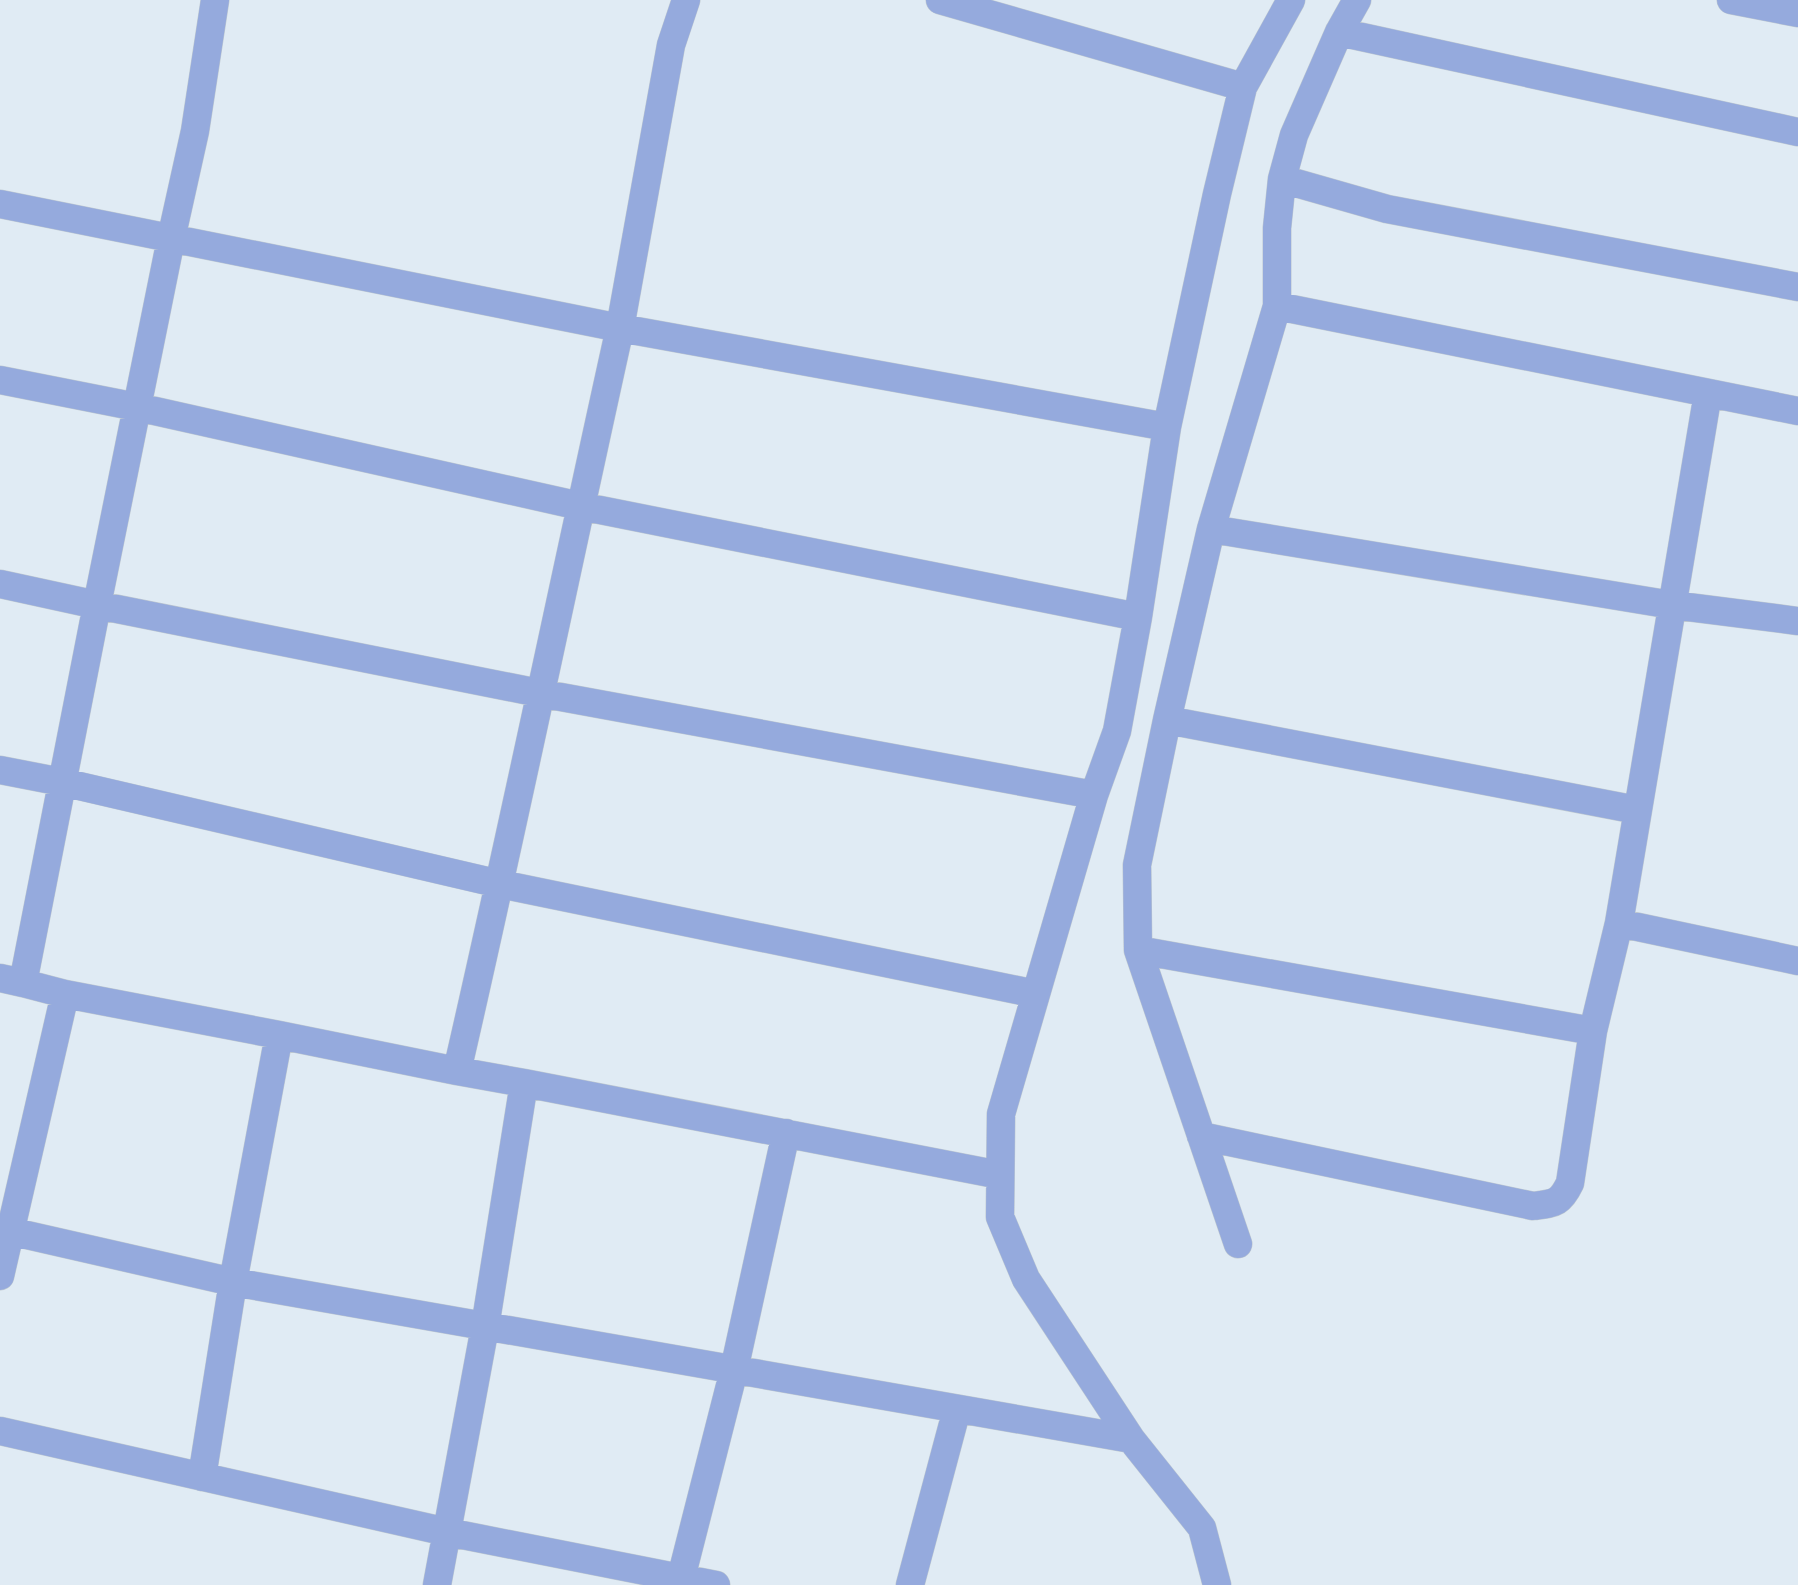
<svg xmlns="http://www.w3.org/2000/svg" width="1798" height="1585" font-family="Karla,sans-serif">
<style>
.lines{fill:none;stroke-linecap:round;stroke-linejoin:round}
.minor-casing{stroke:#bec8d0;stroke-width:29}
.minor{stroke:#95aadd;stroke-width:28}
</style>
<rect width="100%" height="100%" fill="#e0ebf4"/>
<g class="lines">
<defs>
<path id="minor" d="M940,0L1243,87
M1731,0L1798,13
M1339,32L1798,132
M1282,179L1387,209L1798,287
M0,204L620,328L671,45L686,0
M1277,306L1798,411
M0,380L137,407L580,506L1138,617
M1211,529L1672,605L1798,621
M0,584L97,605L171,239L195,131L215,0
M1167,720L1637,810
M0,770L62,782L500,884L1036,994
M1619,923L1708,393
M1138,950L1593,1031
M0,978L23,983
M65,994L279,1035L457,1071
M524,1083L1000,1175
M1201,1136L1533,1206C1554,1203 1560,1204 1570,1183L1593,1031L1619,923L1798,961
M0,1229L233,1282L1131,1439
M1238,1244L1138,950L1137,865L1167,720L1211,529L1277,306V228L1282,179L1294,135L1339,32L1357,0
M0,1276L65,994L23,983L97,605L539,693L1094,795
M0,1431L447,1532L716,1585
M202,1477L233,1282L279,1035
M681,1578L734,1370L786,1133
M437,1585L485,1327L524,1083L457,1071C514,824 565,576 620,328L1167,427
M910,1585L957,1409
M1217,1585L1202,1528L1131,1439L1026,1279L1000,1217L1001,1114L1094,795L1117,731L1138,617L1167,427L1217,194L1243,87L1291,0"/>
</defs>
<use href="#minor" class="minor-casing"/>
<use href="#minor" class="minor"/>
</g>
</svg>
